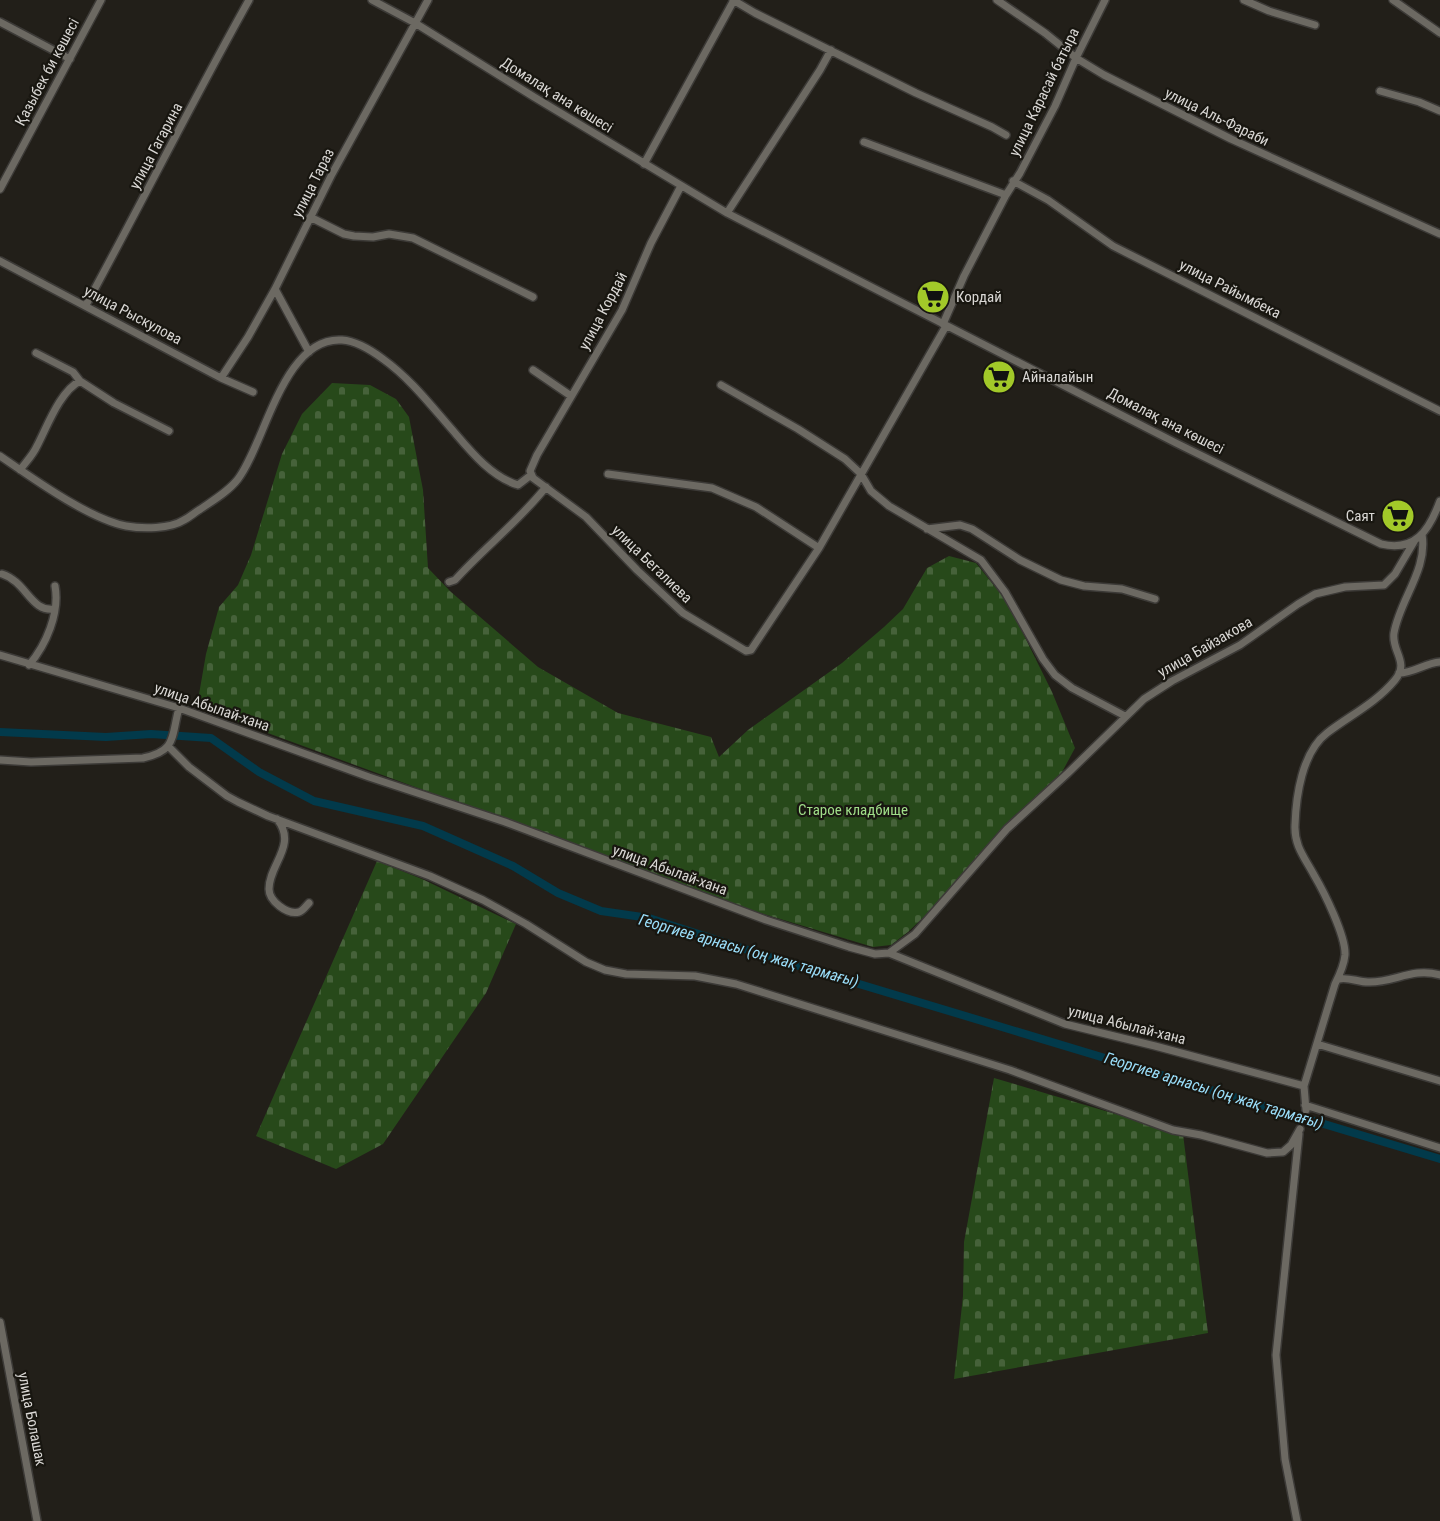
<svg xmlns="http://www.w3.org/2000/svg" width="1440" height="1521" font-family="'Roboto Condensed',sans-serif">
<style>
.cemetery{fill:url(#cemetery-stones)}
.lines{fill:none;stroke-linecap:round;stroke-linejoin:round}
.canal{stroke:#023a4b;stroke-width:8}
.street-casing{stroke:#3c3a37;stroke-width:10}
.street{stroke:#6c6962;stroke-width:7}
.labels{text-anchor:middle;stroke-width:4.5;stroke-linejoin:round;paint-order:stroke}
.street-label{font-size:15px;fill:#d9d7d4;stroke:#181610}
.poi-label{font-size:15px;fill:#d9d7d4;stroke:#181610;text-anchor:start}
.park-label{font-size:15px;fill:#a0de89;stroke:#181610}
.water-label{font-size:16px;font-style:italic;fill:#9adefa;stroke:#181610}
</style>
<defs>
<pattern id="cemetery-stones" width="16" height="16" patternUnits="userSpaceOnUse" patternTransform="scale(1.5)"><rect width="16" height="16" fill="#27491a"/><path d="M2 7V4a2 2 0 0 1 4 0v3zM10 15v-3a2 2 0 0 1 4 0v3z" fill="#46623a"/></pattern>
</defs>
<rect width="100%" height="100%" fill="#221f19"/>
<path class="cemetery" d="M332,383L370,385L396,399L409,417L423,490L428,568L451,592L538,667L618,713L711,737L719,757L748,730L842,663L884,627L903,609L927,568L949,556L976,563L1008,603L1052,692L1075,748L1061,774L1009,821L933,908L908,932L891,945L873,947L754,911L202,709L197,706L206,654L219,607L238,585L251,555L282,454L302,414Z
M377,861L422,879L516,924L486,993L383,1144L336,1169L256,1136Z
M994,1078L1183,1134L1208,1333L954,1379L963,1296L964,1242Z"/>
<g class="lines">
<path class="canal" d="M0,732L106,737L151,734L211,738L259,772L314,801L423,826L513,866L558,893L601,911L649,918L763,955L1440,1159"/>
<defs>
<path id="street" d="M372,0L415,23L534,97L727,213L1176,443L1381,544C1415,552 1429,531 1440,501
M733,0L755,13L916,93L992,127L1006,135
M997,0L1045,33L1076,58L1104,75L1231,139L1440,234
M1244,0L1269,11L1315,25
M1393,0L1440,33
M0,22L70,59
M1380,91L1419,102L1440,111
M864,142L1006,195
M644,164L734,0
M1013,181L1048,200L1113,246L1440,411
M681,186L651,243L622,310L537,455L530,471L533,478L586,517L637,570L683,613L746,651L751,650L819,548L946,326
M0,189L101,0
M727,213L820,70L831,50
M310,217L344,234L354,236L373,237L389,234L413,238L533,297
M0,261L221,378L253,392
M275,289L309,352
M86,305C141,204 193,100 249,0
M943,324L964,276L1006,195L1020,173L1055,106L1076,58L1105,0
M36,353L73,372L80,381
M533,370L571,396
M221,378L248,337L275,289L332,174L428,0
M721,385L798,429L845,459L861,474L871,491L889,506L981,560L1005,592L1043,659L1055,675L1072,688L1125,716
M0,456C32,478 89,519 126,526C143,529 170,529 184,520C190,517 194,513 199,510C212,501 228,492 238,479C265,444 283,336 342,340C356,341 371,350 383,359C411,379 432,407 455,433C472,453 492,477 518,485L531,475
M20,470C26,462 33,455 37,446C47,427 60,391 80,381L114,403L169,431
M608,474L712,488L756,507L819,548
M927,529L960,525L972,529L1020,560L1061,580L1084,586L1122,589L1155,599
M2,574C27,582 31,613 55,609
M449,582L455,580C484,548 519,521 546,487
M0,655L179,708L369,777L505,822L766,920L849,947L875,954L889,953L1065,1024L1155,1046L1304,1086
M29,665C46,645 60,613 55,586
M1399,673C1414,673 1425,663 1440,662
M169,747L189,767L227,796L238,802L268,816L430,876L483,900L526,924L586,962L605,970L626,974L695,976L736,984L1010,1070L1173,1130L1201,1135L1267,1153L1283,1152L1291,1145L1300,1129
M0,760L31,762L143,758C177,751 171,737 179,708
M277,819C298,845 269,864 269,889C269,901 287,915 299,912C303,911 306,906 309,903
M889,953L915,934L1007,829L1068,773L1144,699L1172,681L1240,645L1298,604L1315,594L1345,587L1384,585L1395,574L1415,540
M1339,979C1349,977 1358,982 1368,982C1394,983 1412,967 1440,975
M1317,1044L1440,1081
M1305,1105L1440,1148
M1306,1110L1304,1086L1335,984C1339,976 1344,966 1345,955C1346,936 1324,892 1314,875C1305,858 1294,846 1295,825C1296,796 1302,752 1327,733C1349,716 1376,703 1395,680C1410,662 1391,651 1394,633C1400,599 1428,570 1422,534
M0,1322L37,1521
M1297,1521L1285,1459L1276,1355L1299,1134"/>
</defs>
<use href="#street" class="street-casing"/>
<use href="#street" class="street"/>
</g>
<defs>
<symbol id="supermarket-disc" viewBox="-11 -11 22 22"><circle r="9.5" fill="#a2c929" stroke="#181610"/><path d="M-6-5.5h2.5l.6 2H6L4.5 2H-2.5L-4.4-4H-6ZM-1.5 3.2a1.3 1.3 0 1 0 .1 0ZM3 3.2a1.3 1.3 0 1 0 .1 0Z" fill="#111"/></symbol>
</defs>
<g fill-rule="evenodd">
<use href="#supermarket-disc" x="914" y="278" width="38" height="38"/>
<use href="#supermarket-disc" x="980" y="358" width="38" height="38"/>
<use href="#supermarket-disc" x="1379" y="497" width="38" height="38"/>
</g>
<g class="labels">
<g class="street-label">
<text transform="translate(47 72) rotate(-62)" y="5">Қазыбек би көшесі</text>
<text transform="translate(1044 92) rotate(-64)" y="5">улица Карасай батыра</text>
<text transform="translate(557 95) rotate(32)" y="5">Домалақ ана көшесі</text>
<text transform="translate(1217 117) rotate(26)" y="5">улица Аль-Фараби</text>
<text transform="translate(156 146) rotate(-62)" y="5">улица Гагарина</text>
<text transform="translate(313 183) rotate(-63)" y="5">улица Тараз</text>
<text transform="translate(1230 289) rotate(27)" y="5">улица Райымбека</text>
<text transform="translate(603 311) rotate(-62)" y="5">улица Кордай</text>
<text transform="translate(133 315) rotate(28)" y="5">улица Рыскулова</text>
<text transform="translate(1166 421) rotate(27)" y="5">Домалақ ана көшесі</text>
<text transform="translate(652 564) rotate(44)" y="5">улица Бегалиева</text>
<text transform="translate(1205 647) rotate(-30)" y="5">улица Байзакова</text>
<text transform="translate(212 707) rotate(19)" y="5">улица Абылай-хана</text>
<text transform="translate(670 870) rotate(20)" y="5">улица Абылай-хана</text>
<text transform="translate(1127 1025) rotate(14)" y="5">улица Абылай-хана</text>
<text transform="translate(32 1419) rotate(79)" y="5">улица Болашак</text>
</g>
<g class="poi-label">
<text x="956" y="302">Кордай</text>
<text x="1022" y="382">Айналайын</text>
<text x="1375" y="521" text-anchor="end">Саят</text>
</g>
<g class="park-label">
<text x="853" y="815">Старое кладбище</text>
</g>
<g class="water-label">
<text transform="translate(749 950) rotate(16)" y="6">Георгиев арнасы (оң жақ тармағы)</text>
<text transform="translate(1214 1090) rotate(17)" y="6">Георгиев арнасы (оң жақ тармағы)</text>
</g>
</g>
</svg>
